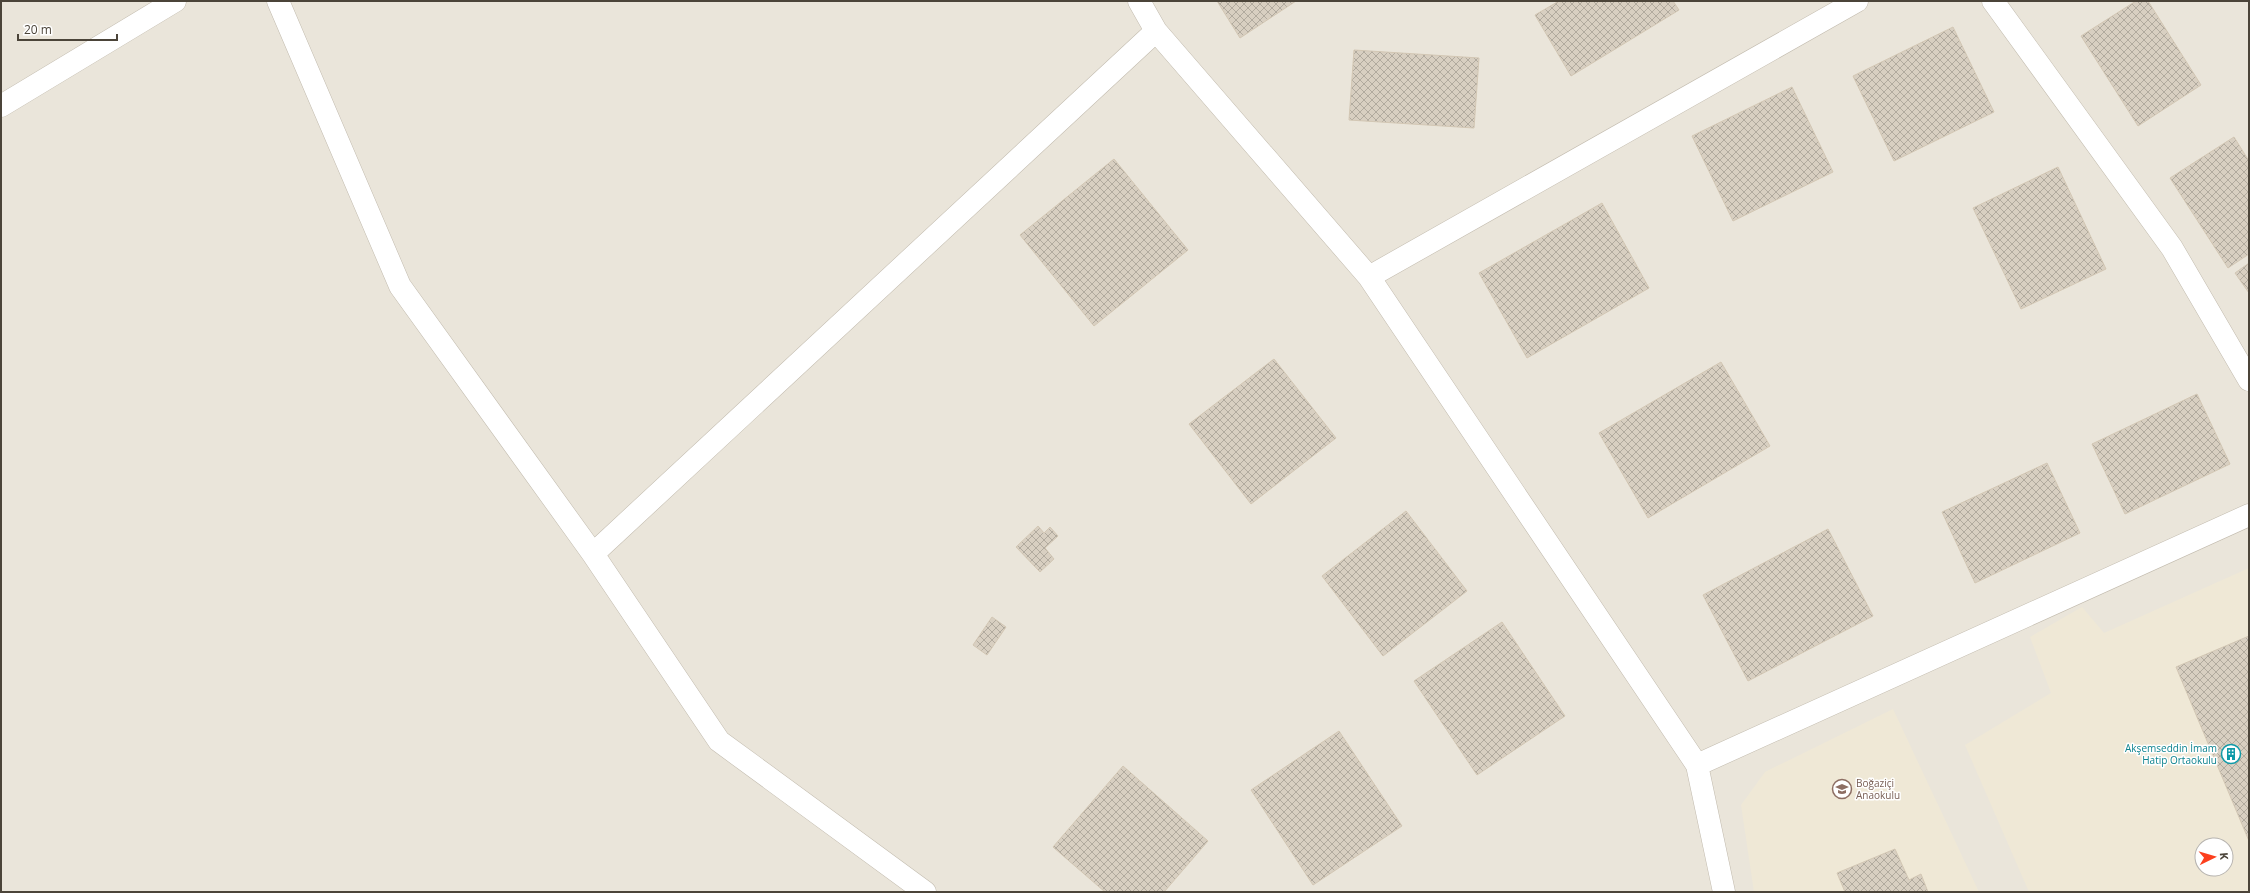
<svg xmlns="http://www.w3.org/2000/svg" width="2250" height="893" font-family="'Open Sans',sans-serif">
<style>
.residential{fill:#eae5da;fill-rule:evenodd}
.education{fill:#efe8d6;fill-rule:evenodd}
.building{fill:url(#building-cross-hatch);stroke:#d3c7b4}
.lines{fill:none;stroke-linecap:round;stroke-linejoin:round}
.minor-casing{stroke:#c2bbae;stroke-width:23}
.minor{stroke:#fff;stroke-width:22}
.labels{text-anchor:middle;stroke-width:3;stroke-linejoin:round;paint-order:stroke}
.culture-label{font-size:10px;fill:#0d838f;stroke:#fff;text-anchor:end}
.education-label{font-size:10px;fill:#785e54;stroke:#fff;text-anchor:start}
</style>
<defs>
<pattern id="building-cross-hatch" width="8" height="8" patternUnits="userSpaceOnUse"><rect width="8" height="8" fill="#d8cfc1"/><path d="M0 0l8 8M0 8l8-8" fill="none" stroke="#b1aa9e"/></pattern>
</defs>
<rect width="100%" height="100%" fill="#f6f3ec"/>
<path class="residential" d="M1,1H2249V892H1ZM2202,845H2226V869H2202Z"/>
<path class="education" d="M2249,568V892H2029L1965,745L2051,693L2030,637L2082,607L2104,633ZM2202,845H2226V869H2202Z
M1893,709L1979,892H1754L1741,805L1765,772Z"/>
<path class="building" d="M1217,1H1296L1240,38Z
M1559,1H1673L1679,10L1571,76L1535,15Z
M2136,1H2148L2201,85L2138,126L2081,36Z
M1953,27L1994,112L1894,161L1853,76Z
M1354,50L1479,58L1474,128L1349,120Z
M1792,87L1833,172L1733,221L1692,136Z
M2234,137L2249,161V254L2228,268L2170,178Z
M1114,159L1188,250L1094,326L1020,235Z
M2058,167L2106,269L2021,309L1973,208Z
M1602,203L1649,288L1527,358L1479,273Z
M2249,263V293L2235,273Z
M1274,359L1336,438L1251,504L1189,424Z
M1721,362L1770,446L1648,518L1599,433Z
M2197,394L2230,464L2125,514L2092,444Z
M2047,463L2080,533L1975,583L1942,512Z
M1406,511L1467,591L1383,656L1322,576Z
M1038,526L1044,533L1050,527L1058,536L1045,548L1054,559L1040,572L1016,547Z
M1828,529L1873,616L1748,681L1703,595Z
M992,617L1006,627L987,655L973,645Z
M1502,622L1565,716L1477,775L1414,681Z
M2249,636V841L2176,667Z
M1339,731L1402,826L1313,885L1251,790Z
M1123,766L1208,841L1164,892H1105L1053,847Z
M1895,849L1909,880L1921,874L1928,892H1845L1837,873Z"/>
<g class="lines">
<defs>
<path id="minor" d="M278,1L400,286L593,554L719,741L925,892
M1139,1L1156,31L1369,277
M1857,1L1369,277L1697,765L2249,515
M1993,1L2172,248L2249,380
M1,106L175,1
M593,554L1156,31
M1697,765L1724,892"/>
</defs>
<use href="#minor" class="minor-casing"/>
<use href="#minor" class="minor"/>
</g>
<defs>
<symbol id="building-ring" viewBox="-11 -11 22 22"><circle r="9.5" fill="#fff" stroke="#0f9aa8" stroke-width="1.5"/><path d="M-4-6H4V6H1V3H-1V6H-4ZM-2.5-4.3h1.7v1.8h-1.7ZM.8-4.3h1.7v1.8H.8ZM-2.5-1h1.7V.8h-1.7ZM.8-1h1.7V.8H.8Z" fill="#0f9aa8"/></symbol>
<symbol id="school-ring" viewBox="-11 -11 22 22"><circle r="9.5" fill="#fff" stroke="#8d6e63" stroke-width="1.5"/><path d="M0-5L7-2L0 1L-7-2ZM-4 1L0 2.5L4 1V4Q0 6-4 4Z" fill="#8d6e63"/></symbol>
</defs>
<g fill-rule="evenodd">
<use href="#building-ring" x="2220" y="743" width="22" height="22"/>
<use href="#school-ring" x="1831" y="778" width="22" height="22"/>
</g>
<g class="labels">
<g class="culture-label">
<text x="2217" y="752">Akşemseddin İmam<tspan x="2217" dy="12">Hatip Ortaokulu</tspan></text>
</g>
<g class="education-label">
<text x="1856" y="787">Boğaziçi<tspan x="1856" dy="12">Anaokulu</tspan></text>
</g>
</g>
<rect width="2250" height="893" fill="none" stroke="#4b4439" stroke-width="4"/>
<g transform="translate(2214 857) rotate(85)"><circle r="19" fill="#ffffff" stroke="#b7b4b0"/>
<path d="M0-3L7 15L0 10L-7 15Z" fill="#fc3f1d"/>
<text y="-6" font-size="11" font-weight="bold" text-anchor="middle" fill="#4b4439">K</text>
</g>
<path d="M18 34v6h99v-6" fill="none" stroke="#4b4439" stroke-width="2"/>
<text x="24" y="34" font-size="12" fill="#4b4439" stroke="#ffffff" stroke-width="3" paint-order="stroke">20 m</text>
</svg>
